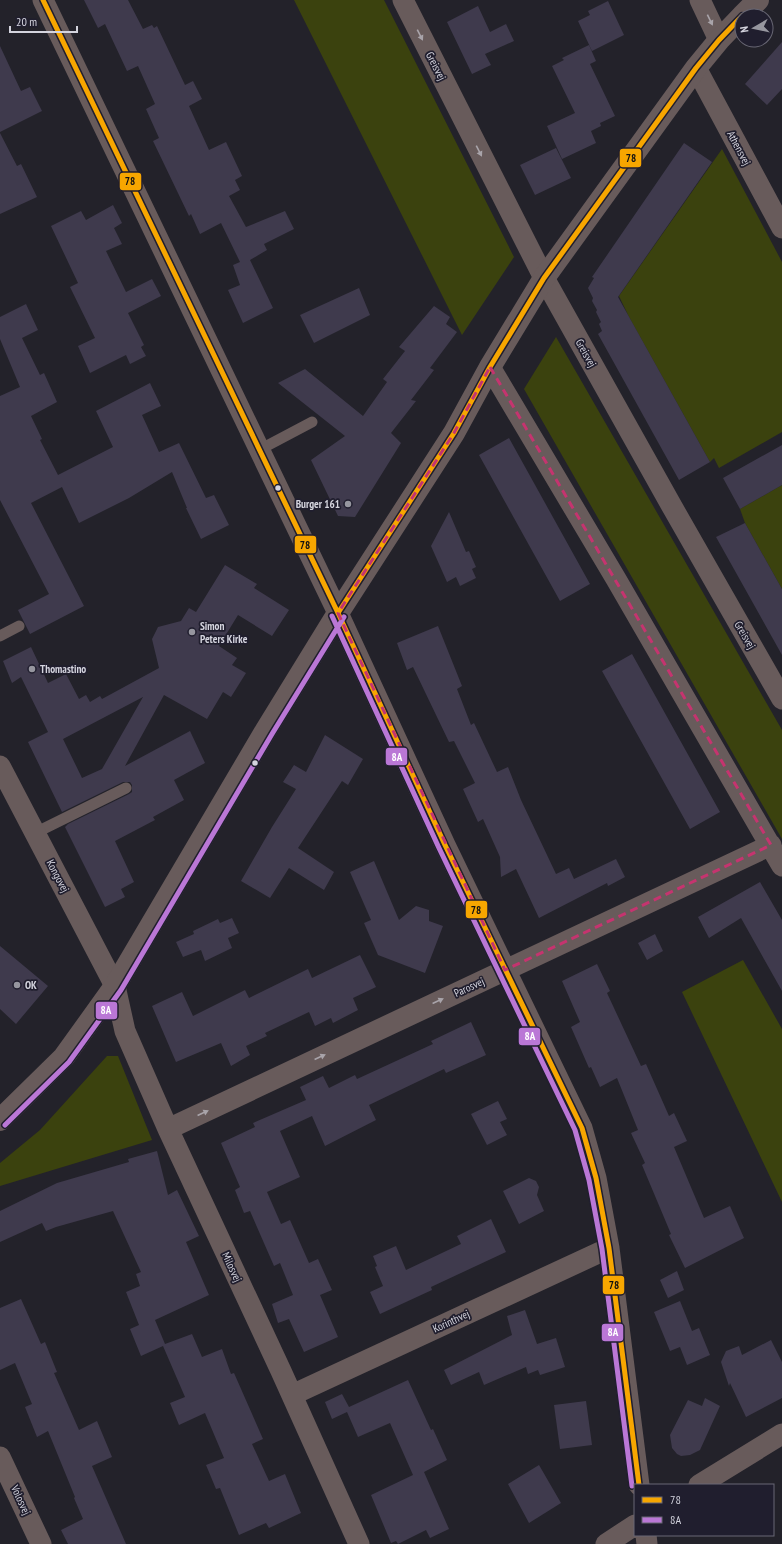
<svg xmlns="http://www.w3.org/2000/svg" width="782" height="1544" font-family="'PT Sans Narrow',sans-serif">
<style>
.green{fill:#3b420e}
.building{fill:#3f3a4d;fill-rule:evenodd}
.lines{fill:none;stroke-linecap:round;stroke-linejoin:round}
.service{stroke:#685b5b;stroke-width:11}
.minor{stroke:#685b5b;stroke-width:21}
.tertiary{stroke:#685b5b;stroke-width:22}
.bus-1-casing{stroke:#201e2e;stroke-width:8}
.bus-2-casing{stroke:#201e2e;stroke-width:8}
.bus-1{stroke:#f7a600;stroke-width:5}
.bus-2{stroke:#ba77d6;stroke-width:5}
.oneway{fill:#a9a4aa}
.marked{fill:none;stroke:#c5346f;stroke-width:3;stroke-dasharray:8 5;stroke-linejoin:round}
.bus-dot{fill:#d4d4de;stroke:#201e2e;stroke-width:1.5}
.poi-dot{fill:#96969f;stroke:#201e2e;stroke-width:1.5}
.labels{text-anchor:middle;stroke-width:3.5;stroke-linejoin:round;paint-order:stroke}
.street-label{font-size:11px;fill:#d4d4de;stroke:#201e2e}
.poi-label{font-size:11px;font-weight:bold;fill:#d4d4de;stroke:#201e2e;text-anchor:start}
.line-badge{stroke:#201e2e;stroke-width:1.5}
.badge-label{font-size:11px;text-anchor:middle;font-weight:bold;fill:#fff}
.pale-badge-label{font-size:11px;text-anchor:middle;font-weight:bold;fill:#111}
</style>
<rect width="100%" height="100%" fill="#23222a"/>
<path class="green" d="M294,0H384L514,257L462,335Z
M722,149L782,262V432L719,468L714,458L710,462L629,317L619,296Z
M556,337L782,730V839L524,389Z
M782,485V589L745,523L740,509Z
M743,960L782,1029V1202L682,992Z
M107,1056H118L152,1140L0,1186V1163L40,1130Z"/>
<path class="building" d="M84,0H128L143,29L152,25L154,28L157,26L185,85L193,81L202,99L189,106L209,150L226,142L242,176L235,180L240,190L229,196L246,227L285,211L294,229L264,244L267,250L250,260L273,308L243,323L228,290L240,285L233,265L240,262L221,223L200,234L191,214L189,216L153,141L159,138L146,109L155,104L138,66L127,71L105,24L98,28Z
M608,1L624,35L592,51L578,21L590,15L588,11Z
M478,6L490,32L506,24L514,41L485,54L491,65L472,74L447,22Z
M782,42V89L767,105L745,84Z
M589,45L596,61L590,64L615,116L600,123L601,126L591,131L596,143L562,159L547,126L575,113L552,66L564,60L562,58Z
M0,46L21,91L30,87L42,111L0,132Z
M0,133L17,166L21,164L37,197L0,214Z
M684,143L712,162L618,297L710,462L679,480L598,334L602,331L599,324L601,322L596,312L597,310L592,301L593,298L588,288L594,278L592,277Z
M556,148L571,178L535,195L520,165Z
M113,205L122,223L114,228L122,244L106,251L126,292L152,279L161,296L128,313L144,345L141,347L146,356L130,364L126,355L90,373L78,346L95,338L70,287L78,283L51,226L81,211L86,220Z
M359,288L370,315L314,343L300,315Z
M26,304L38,330L22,338L40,375L44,373L57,402L31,416L42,439L40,440L58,475L113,447L96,411L150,383L161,406L142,415L159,452L179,443L206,498L214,495L229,525L201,539L186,508H187L172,472L129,498L79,523L62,487L31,503L84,606L30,634L18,610L49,594L0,500V396L20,387L0,339V317Z
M434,306L450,317L446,324L457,332L430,368L434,370L411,400L416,401L391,433L401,443L355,517L338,516L311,460L345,436L278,383L305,369L363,416L387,382L383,379L405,351L399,347Z
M509,438L590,584L560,601L479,455Z
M782,445V485L740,509L723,478Z
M449,512L466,552L469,551L476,567L472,569L476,578L460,586L456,577L447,582L431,546Z
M745,523L782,589V655L716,537Z
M225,565L257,584L254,588L289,610L272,636L238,615L219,646L237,658L232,665L246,673L231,697L223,692L207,719L164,695L125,766L190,731L205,763L174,780L184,800L153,817L155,820L115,841L134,882L121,889L125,897L105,907L65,827L68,824L129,794L132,792V785L130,782H123L62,812L28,742L48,732L21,677L12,683L3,661L31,647L48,683L66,674L79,699L86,695L90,702L100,696L102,699L159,668L152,639L158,627L181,621L189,608L196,612ZM143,697L102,769L82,778L63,739Z
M438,626L462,686L457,689L471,725L474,723L497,772L508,767L521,800L556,874L569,868L574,879L616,859L625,877L608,886L607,883L539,918L516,869L501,877L500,857L483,819L478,822L463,789L475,783L454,741L449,742L413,667L407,670L397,643Z
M632,654L720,812L690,829L602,671Z
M325,735L363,759L348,785L342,781L298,848L334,872L324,890L289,868L270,898L241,881L272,827L296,789L283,782L294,765L306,772Z
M374,861L399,920L416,906L429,910V921L443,926L425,973L378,955L364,923L371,920L350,872Z
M760,882L782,920V991L741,918L709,938L698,917Z
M232,918L239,933L228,938L232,948L205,961L201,950L183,957L176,942L194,934L193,931L218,919L220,923Z
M655,934L663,951L647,960L638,943Z
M0,946L48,986L16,1024L0,1009Z
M360,955L376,987L353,998L358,1010L333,1023L331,1018L315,1026L309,1012L265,1033L267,1036L246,1046L250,1055L231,1066L221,1043L176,1062L152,1006L182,992L193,1016L245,990L249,998L308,969L312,978Z
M597,964L610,991L607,993L641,1066L646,1064L669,1116L674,1113L687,1141L674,1147L704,1218L730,1206L744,1238L685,1268L669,1235L671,1234L642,1165L645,1163L631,1133L638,1130L617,1078L600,1087L591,1067L589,1068L571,1027L580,1022L562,981Z
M471,1022L486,1055L446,1073L444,1069L369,1105L376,1120L325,1146L312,1116L280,1131L300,1177L267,1192L281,1224L290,1220L309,1263L318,1259L332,1290L320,1295L338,1337L304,1352L289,1319L278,1323L272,1304L293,1295L280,1263L274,1266L250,1211L244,1213L235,1190L240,1187L221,1143L255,1127L253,1123L306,1100L300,1087L323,1076L329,1088L355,1075L357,1079L433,1044L431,1041Z
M498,1101L507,1119L500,1122L507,1135L487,1145L471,1114Z
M157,1151L168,1195L177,1190L199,1236L186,1242L209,1295L155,1320L165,1344L192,1334L202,1357L222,1349L231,1374L234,1373L263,1439L252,1444L269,1481L285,1474L301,1513L269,1528L266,1523L239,1535L220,1488L216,1489L206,1465L224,1458L205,1413L179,1425L170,1403L185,1397L163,1346L141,1356L130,1329L139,1325L126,1292L140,1286L136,1274L141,1272L113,1211L56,1227L46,1231L42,1223L0,1242V1211L57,1183L129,1162L128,1159Z
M529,1178L536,1181L539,1187L537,1195L544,1211L519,1224L503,1191Z
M491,1219L506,1252L431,1287L432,1290L380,1314L370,1292L383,1286L375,1267L377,1266L373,1256L396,1246L406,1270L461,1244L457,1236Z
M677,1271L684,1290L668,1298L660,1280Z
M21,1299L41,1344L45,1342L57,1372L54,1373L79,1430L97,1421L112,1457L92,1466L126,1544H68L61,1530L83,1519L74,1498L75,1497L48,1431L37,1437L25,1407L32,1404L15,1363L0,1370V1308Z
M680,1301L692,1331L699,1328L710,1355L687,1365L680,1347L670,1351L654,1312Z
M525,1310L537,1344L556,1338L565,1367L540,1375L538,1370L528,1374L526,1367L484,1385L479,1372L451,1385L444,1370L512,1335L507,1316Z
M771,1340L782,1362V1398L746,1417L730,1383L729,1386L721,1362L726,1351L739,1346L742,1355Z
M408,1380L431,1430L433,1429L447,1460L424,1472L449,1529L430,1538L426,1530L398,1544L396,1541L391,1543L371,1495L413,1475L390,1423L358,1437L347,1412L332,1419L325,1402L342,1394L349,1407Z
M705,1398L720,1406L700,1450L690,1455L681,1456L677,1454L672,1448L670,1435L688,1400L702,1406Z
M586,1401L592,1445L560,1449L554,1405Z
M539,1465L561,1503L529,1523L508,1484Z"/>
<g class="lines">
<path class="service" d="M259,450L312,422
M0,636L19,626
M35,833L126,788"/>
<path class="minor" d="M43,0L338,613L445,845L582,1128L596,1178L609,1248L639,1485
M403,0L544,278L670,503L782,699
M700,0L719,40
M696,68L782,228
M490,367L616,579L782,866
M0,766L115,986L125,1031L168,1129L281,1371L359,1544
M168,1129L771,845
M292,1395L609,1248
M0,1457L41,1544
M699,1485L782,1434
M646,1535L647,1544
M606,1544L635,1525"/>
<path class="tertiary" d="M742,16L758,0
M0,1120L64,1057L115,986L266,730L338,613L454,433L490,367L544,278L696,68L719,40L742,16"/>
<defs>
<path id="bus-1" d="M43,0L338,613L445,845L582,1128L596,1178L609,1248L639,1485
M338,613L454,433L490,367L544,278L696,68L719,40L742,16"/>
<path id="bus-2" d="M332,616L439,848L575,1130L589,1180L602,1249L632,1486
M5,1125L69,1062L121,990L272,734L344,617"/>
</defs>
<use href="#bus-1" class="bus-1-casing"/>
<use href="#bus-2" class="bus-2-casing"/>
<use href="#bus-1" class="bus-1"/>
<use href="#bus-2" class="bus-2"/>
</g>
<defs><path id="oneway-solid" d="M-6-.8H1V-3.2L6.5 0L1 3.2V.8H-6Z"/></defs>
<g class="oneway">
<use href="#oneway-solid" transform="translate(710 20) rotate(64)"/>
<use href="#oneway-solid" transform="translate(420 35) rotate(63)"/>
<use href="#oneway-solid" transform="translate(479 151) rotate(63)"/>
<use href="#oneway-solid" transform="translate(438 1001) rotate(-25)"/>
<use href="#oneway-solid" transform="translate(320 1057) rotate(-25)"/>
<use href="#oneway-solid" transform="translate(203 1113) rotate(-25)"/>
</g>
<path class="marked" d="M490,367L771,845L505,970L338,613L454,433Z"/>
<g class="bus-dot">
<circle cx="278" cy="488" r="3.5"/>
<circle cx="255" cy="763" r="3.5"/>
</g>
<g class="poi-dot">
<circle cx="348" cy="504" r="4"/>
<circle cx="192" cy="632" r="4"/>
<circle cx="32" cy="669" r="4"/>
<circle cx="17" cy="985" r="4"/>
</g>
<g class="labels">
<g class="street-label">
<text transform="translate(436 66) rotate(63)" y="4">Greisvej</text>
<text transform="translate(739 148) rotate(62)" y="4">Athensvej</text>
<text transform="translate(586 353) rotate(61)" y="4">Greisvej</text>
<text transform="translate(745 635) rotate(60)" y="4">Greisvej</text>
<text transform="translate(58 876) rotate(62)" y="4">Kongovej</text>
<text transform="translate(469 987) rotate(-25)" y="4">Parosvej</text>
<text transform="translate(232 1267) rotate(65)" y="4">Milosvej</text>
<text transform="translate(451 1321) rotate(-25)" y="4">Korinthvej</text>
<text transform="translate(21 1500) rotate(65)" y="4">Volosvej</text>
</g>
<g class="poi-label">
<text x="340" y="508" text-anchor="end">Burger 161</text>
<text x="200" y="630">Simon<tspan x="200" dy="13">Peters Kirke</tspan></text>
<text x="40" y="673">Thomastino</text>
<text x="25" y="989">OK</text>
</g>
</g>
<g class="line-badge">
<rect x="619" y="148" width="23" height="20" rx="4" fill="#f7a600"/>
<rect x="119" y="172" width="23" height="19" rx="4" fill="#f7a600"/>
<rect x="294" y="535" width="23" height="19" rx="4" fill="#f7a600"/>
<rect x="385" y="747" width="23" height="19" rx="4" fill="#ba77d6"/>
<rect x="465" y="900" width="23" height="19" rx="4" fill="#f7a600"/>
<rect x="95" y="1001" width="23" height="19" rx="4" fill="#ba77d6"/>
<rect x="518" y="1027" width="23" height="19" rx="4" fill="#ba77d6"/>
<rect x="602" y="1275" width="23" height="20" rx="4" fill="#f7a600"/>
<rect x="601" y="1323" width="23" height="19" rx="4" fill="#ba77d6"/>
</g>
<g class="badge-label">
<text x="397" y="761">8A</text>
<text x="106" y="1014">8A</text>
<text x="530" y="1040">8A</text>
<text x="613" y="1336">8A</text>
</g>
<g class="pale-badge-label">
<text x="631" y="162">78</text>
<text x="130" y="185">78</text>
<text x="305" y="549">78</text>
<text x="476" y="914">78</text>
<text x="614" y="1289">78</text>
</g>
<rect x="634" y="1484" width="140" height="52" fill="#201e2e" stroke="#686774"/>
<rect x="642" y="1497" width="20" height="6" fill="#f7a600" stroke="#686774"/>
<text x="670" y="1504" font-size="12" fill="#d4d4de">78</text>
<rect x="642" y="1517" width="20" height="6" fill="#ba77d6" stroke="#686774"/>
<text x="670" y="1524" font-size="12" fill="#d4d4de">8A</text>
<g transform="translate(754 28) rotate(261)"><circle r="19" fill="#201e2e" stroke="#686774"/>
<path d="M0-3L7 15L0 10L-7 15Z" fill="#96969f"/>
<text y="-6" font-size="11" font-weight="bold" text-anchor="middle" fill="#d4d4de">N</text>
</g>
<path d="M10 26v6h67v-6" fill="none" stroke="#d4d4de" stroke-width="2"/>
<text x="16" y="26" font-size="12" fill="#d4d4de" stroke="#201e2e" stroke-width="3" paint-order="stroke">20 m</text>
</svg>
